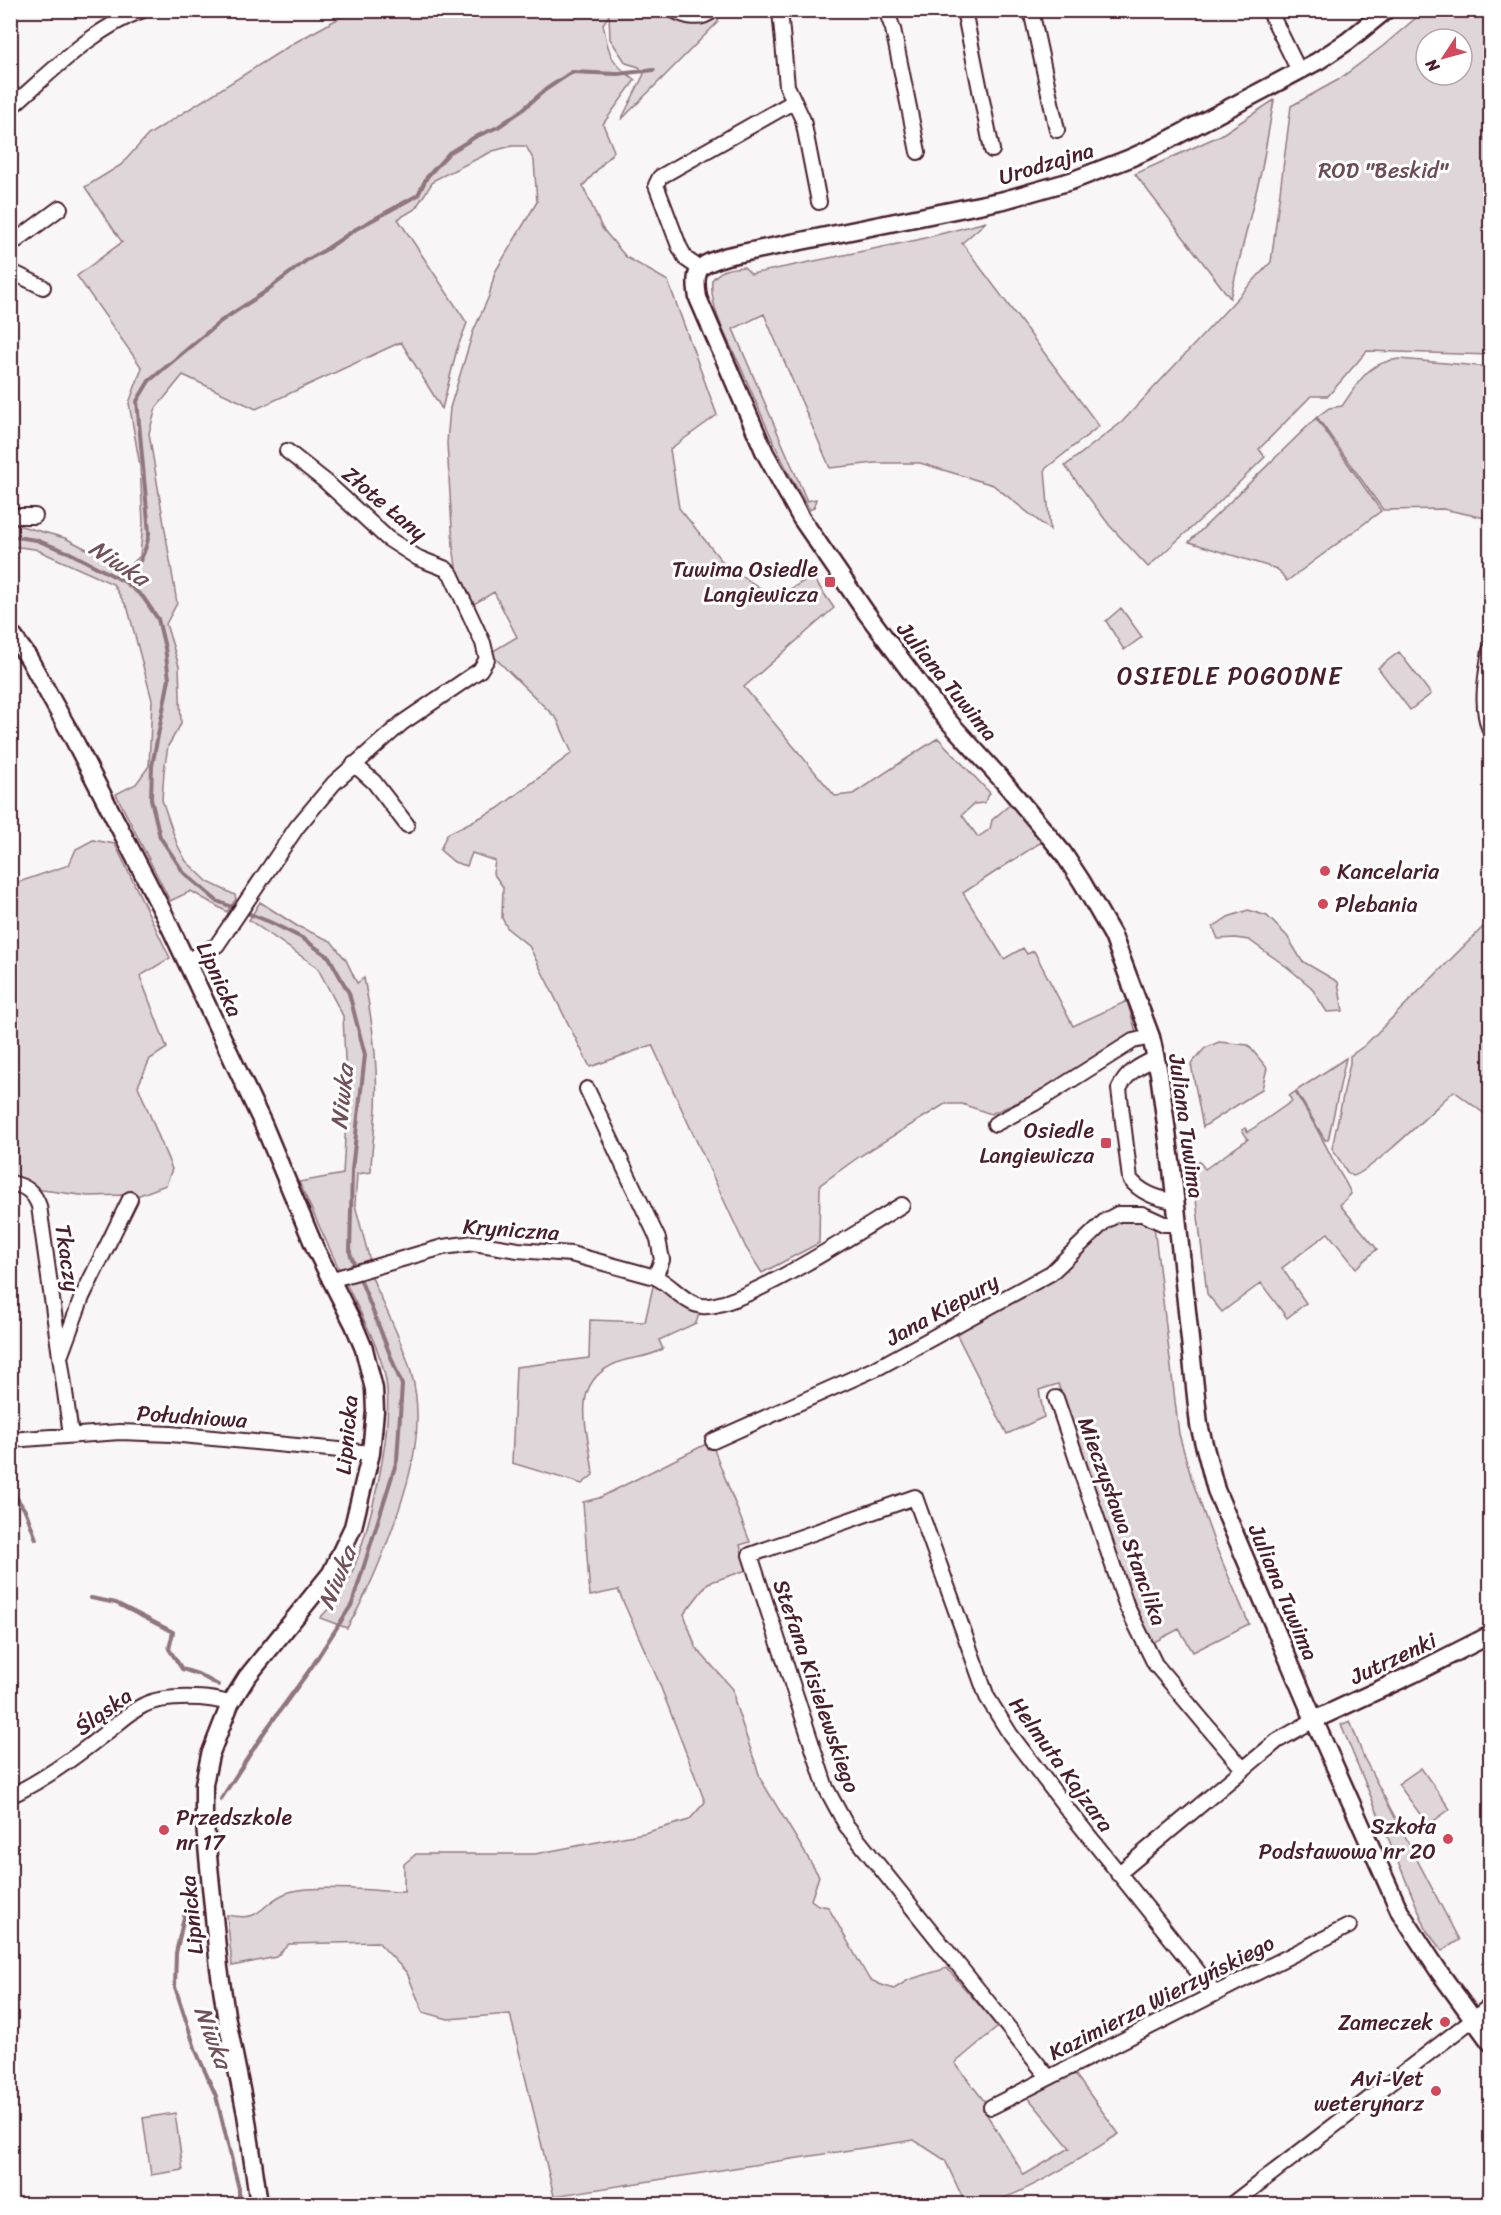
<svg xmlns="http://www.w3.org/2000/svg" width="1501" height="2215" font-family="Sriracha,sans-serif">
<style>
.green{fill:#ded6d9;stroke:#947a82;stroke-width:1.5;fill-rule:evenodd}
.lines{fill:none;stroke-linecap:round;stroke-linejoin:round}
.stream{stroke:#8f747b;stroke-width:4}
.minor-casing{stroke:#4a1f2b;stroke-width:18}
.tertiary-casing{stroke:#4a1f2b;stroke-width:21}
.minor{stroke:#fff;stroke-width:14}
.tertiary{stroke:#fff;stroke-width:16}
.poi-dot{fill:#d1495b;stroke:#fff;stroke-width:2}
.labels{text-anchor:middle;stroke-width:6;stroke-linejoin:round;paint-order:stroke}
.street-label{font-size:22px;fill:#4a1f2b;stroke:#fff}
.park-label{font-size:22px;fill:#6f4d56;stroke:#fff}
.poi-label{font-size:22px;fill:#4a1f2b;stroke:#fff;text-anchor:end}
.water-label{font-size:24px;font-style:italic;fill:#72515a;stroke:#fff}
.neighbourhood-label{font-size:24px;letter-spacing:1.5px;fill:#4a1f2b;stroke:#fff}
</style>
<rect width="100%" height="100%" fill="#f8f6f7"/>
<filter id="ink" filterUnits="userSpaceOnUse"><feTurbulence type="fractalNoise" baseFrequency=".0167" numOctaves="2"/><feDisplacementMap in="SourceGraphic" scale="12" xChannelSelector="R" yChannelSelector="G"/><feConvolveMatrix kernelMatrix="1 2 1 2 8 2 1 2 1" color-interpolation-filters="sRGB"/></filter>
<g filter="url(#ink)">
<path class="green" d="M665,10C678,29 702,22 719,14L718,22L621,120L644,74L639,67L626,63L610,39L609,15L603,24C609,54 609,61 635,80L603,124L614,151L583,186L602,228L626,257L668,281L717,415L670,449L679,508L725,565L766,592L789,590L812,576L834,608L744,687L835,796L853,794L938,738L990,793L984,803L974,804L962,815L978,837L990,829L992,820L1013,802L1045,842L1038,844L963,893L1004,959L1023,948L1027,954L1034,951L1073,1026L1127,1001L1136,1032L1041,1092L991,1114L962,1104H945L860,1156L820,1185L819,1243L762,1273L746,1248L652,1045L590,1067L529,946L508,929L502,918L503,887L493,873L495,861L472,853L467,866L454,862L440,850L447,834L497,809L572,753L557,719L490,653L517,637L494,592L469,607L457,573L453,546L447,443L450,408L473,332L489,296L495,272L537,202L534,161L526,146H512L493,151L434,180L415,209L398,219L467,323L457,349L442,409L401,342L256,409L183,375L156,408L149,433L177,603L166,624L179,666L181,724L168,746L164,771L162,800L177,844L186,861L208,882L235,895L236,899L227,912L191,891L170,901L116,794L136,784L149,766L152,700L128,609L113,584L35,549L11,546L10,523L65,538L126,569L140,556L143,523L140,466L129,403L142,368L77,276L122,242L85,187L121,165L148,135L294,43L352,11Z
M1424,11H1490V194L1486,199L1490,204V355L1367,351L1328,396H1311L1259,449L1265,457L1211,510L1148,567L1110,526L1065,466L1122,422L1271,262L1291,106L1338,80L1383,46ZM1426,39H1462V75H1426Z
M1274,100L1262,168L1230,298L1135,174L1221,135Z
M986,222L962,243L1099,426L1045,469L1050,530L993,485L920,463H875L830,468L764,314L733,329L807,501L816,499L814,507L810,510C782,466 763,418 742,370C730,343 709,310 712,280C721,269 730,268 744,267L751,274L917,240Z
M1399,359L1490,367V519L1443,509L1383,510L1317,417L1329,408L1342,406C1360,381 1366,363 1399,359Z
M1316,418L1381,511L1287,581L1277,569L1189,542Z
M1121,608L1142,637L1124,650L1106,621Z
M1399,652L1431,694L1410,710L1378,668Z
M93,840L115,844L170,958L140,976L167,1048L150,1059L138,1086L172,1169L166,1185L137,1196L127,1195L88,1196L42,1190L11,1178L10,885L69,865L76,849Z
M260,902L297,926L331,941L346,960L357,983L364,978C373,1024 380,1075 375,1121C374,1138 371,1154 371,1172L357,1174L355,1205L370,1261L368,1263L344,1271L339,1269L299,1182L343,1174L347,1103L343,1016L317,967L249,920Z
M1248,910L1267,916L1287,936L1302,961L1338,982L1343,1011L1327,1012L1311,987L1287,967L1249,940L1235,938L1218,939L1213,927L1228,917Z
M1490,920V1118L1454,1091C1435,1108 1372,1171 1353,1176L1347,1172L1332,1148L1350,1063V1056L1364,1046Z
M1219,1042L1248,1045L1267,1068L1262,1089L1203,1127L1191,1064L1205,1048Z
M1346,1058L1329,1136L1328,1140H1325L1296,1091Z
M1295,1092C1310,1116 1323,1139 1335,1164C1341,1176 1346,1181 1351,1194L1340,1205L1377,1249L1356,1268L1328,1233L1282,1268L1306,1303L1287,1318L1261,1283L1222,1312L1207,1294L1192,1165L1199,1161L1205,1169L1248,1139L1242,1130L1245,1128L1248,1132L1292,1101L1289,1096Z
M1139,1221L1154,1226L1179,1434L1192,1480L1216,1547L1249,1624L1193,1652L1179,1629L1152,1643L1134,1601L1058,1384L1039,1390L1044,1417L1007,1434L955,1331L1024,1297L1053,1277L1110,1227L1121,1222Z
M371,1275C384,1307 402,1339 411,1372C426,1424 411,1476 394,1524C381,1561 367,1595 347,1628L320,1618C328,1609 338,1600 344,1590C368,1543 396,1427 385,1376C378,1344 360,1313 346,1283Z
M654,1282L675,1295L699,1314L696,1323L659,1340L663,1349C645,1359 635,1356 619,1362C565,1383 590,1431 593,1475L582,1484L512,1463L516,1367L589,1358L590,1320L645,1322Z
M706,1444L708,1449L713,1447L750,1542L740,1545L747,1570L708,1583L684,1614L696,1648L733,1689L735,1703L761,1780L819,1876L811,1900L818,1905L828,1907L869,1979L879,1984L894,1989L908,1980L947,1968L998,2027L955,2063L985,2102L987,2115L1024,2175L1070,2148L1026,2095L1075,2074L1119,2134C1089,2152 998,2215 965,2203L945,2160L914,2140L554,2196L510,2014L448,2019L423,2012L407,1973L378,1942L289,1944L276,1957L232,1966L227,1915C263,1922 258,1906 284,1894C308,1883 375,1891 404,1892V1864L416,1854H535L644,1833L689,1820L705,1802L658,1680L618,1590L590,1596L583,1502L599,1498Z
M1350,1721L1364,1758L1459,1940L1442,1951L1427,1931L1341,1725Z
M1421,1768L1450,1809L1428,1825L1398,1784Z
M175,2113L183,2170L151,2175L143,2118Z"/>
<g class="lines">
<path class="stream" d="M10,536L36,540L70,553L125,582L143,597L158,619L165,648L169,679L152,766L151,799L160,837L184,873L217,901L270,922L302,938L329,957L349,993L365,1055L352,1170L350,1253L356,1269
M125,582C138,567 146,553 149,533L137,401L149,381L221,321L262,294L307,260L325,250L356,229L418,195L427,177L449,153L475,137L498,127L521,111L545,90L572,72L617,74L654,70
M15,1495L26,1512L36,1539
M91,1598L116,1603L173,1632L169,1649L182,1669L198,1674L218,1685
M221,1799L265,1731L311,1668L352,1604L397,1460L402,1385L359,1276
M192,1881L176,1953L175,1987L196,2051L216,2096L239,2189V2204"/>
<defs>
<path id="minor" d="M673,10C685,17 701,21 713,10
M780,10L787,86L803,120L819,202
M886,10L893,29L918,152
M964,10L992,150
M1031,10L1057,130
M1269,10L1299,71
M10,108C52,72 91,29 143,10
M10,245L60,208
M699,268L686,259L679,246L656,185L660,177L793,102
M10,271L43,287
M10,516H35
M1490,650C1486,676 1480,706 1490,730
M354,764L374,782L407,825
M186,961L217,945L297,827L334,783L402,723L480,670L487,659L483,643L451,574L446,569L418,558L387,538L325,481L287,451
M1156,1058C1139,1066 1127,1072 1119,1089L1130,1179C1141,1193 1158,1199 1175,1201
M587,1089L658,1239L662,1260L655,1277
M995,1124L1035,1103L1133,1041L1151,1037
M10,1183C26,1186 34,1192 39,1206L71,1435
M330,1280L443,1247L474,1243L518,1250L571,1254L655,1277C671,1284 685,1304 702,1306C739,1311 865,1227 902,1205
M61,1354L82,1297L130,1199
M1056,1398L1127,1607L1155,1664L1243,1769
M10,1440L120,1432L171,1434L371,1453
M713,1441L879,1367L1051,1273L1105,1221L1118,1214H1142L1164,1224H1178
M10,1796C44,1780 74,1758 103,1735C117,1725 129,1712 144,1705C164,1695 211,1696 230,1704
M1118,1874L1277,1741L1314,1720
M1048,2077L846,1825L826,1788L750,1555L915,1497L987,1697L1010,1734L1068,1810L1215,1993
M991,2107L1349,1926
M1232,2204L1490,2006"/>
<path id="tertiary" d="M1386,10L1348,41L1318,61L1157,146L1128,159L1071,181L1004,200L727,256C699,265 693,267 698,298L765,453L801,518L865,611L941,713L1003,781L1063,853L1082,882L1113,936L1151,1037L1159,1073L1172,1169L1199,1425L1216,1490L1314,1720L1400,1912L1440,1973L1490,2042
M10,632L28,657L72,736L164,914L264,1126L315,1248L354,1325L364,1349L374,1389L375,1411L371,1453L353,1527L331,1573L247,1677L230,1704L210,1755L204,1784V1815L219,1968L226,2015L246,2114L259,2204
M1314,1720L1413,1674L1490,1635"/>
</defs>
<use href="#minor" class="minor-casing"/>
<use href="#tertiary" class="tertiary-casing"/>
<use href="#minor" class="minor"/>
<use href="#tertiary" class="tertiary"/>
</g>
</g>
<g class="poi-dot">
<rect x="824" y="576" width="12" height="12" rx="3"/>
<circle cx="1325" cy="871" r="6"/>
<circle cx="1323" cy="904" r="6"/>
<rect x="1100" y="1137" width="12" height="12" rx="3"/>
<circle cx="164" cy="1830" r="6"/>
<circle cx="1448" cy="1839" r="6"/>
<circle cx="1445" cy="2022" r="6"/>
<circle cx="1436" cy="2091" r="6"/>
</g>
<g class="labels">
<g class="street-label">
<text transform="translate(1046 163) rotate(-17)" y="8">Urodzajna</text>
<text transform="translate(385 503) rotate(40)" y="8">Złote Łany</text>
<text transform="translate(948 681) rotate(51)" y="8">Juliana Tuwima</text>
<text transform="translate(220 979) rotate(65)" y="8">Lipnicka</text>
<text transform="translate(1187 1126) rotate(82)" y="8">Juliana Tuwima</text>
<text transform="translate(511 1229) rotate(4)" y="8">Kryniczna</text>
<text transform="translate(68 1258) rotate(82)" y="8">Tkaczy</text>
<text transform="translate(942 1309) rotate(-29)" y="8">Jana Kiepury</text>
<text transform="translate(192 1416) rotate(4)" y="8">Południowa</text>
<text transform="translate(346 1435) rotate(-85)" y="8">Lipnicka</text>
<text transform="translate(1123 1521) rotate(70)" y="8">Mieczysława Stanclika</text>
<text transform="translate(1284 1592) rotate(67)" y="8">Juliana Tuwima</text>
<text transform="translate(1393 1658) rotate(-25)" y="8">Jutrzenki</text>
<text transform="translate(817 1686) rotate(71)" y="8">Stefana Kisielewskiego</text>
<text transform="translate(103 1711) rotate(-36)" y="8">Śląska</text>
<text transform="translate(1062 1764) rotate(54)" y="8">Helmuta Kajzara</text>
<text transform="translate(191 1915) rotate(-96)" y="8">Lipnicka</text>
<text transform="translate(1161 1997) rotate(-27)" y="8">Kazimierza Wierzyńskiego</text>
</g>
<g class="park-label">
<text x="1383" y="178">ROD "Beskid"</text>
</g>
<g class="poi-label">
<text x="818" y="577">Tuwima Osiedle<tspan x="818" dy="25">Langiewicza</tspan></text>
<text x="1337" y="879" text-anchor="start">Kancelaria</text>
<text x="1335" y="912" text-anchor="start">Plebania</text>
<text x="1094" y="1138">Osiedle<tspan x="1094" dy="25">Langiewicza</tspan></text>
<text x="176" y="1825" text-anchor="start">Przedszkole<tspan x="176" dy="25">nr 17</tspan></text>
<text x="1436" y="1834">Szkoła<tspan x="1436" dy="25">Podstawowa nr 20</tspan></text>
<text x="1433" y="2030">Zameczek</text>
<text x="1424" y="2086">Avi-Vet<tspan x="1424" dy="25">weterynarz</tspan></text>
</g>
<g class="water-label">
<text transform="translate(119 563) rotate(33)" y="8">Niwka</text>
<text transform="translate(342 1097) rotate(-84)" y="8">Niwka</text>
<text transform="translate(337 1578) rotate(-68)" y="8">Niwka</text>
<text transform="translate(213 2037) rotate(69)" y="8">Niwka</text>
</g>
<g class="neighbourhood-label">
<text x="1230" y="684">OSIEDLE POGODNE</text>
</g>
</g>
<rect width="1501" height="2215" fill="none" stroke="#fff" stroke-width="36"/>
<rect x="18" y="18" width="1465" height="2179" fill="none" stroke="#4a1f2b" stroke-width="2" filter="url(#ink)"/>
<g transform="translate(1444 57) rotate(234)"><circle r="28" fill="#ffffff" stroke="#b7a5aa" stroke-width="1.5"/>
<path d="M0-4.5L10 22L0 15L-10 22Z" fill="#d1495b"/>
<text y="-9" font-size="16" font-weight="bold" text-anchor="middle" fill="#4a1f2b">N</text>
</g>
</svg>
